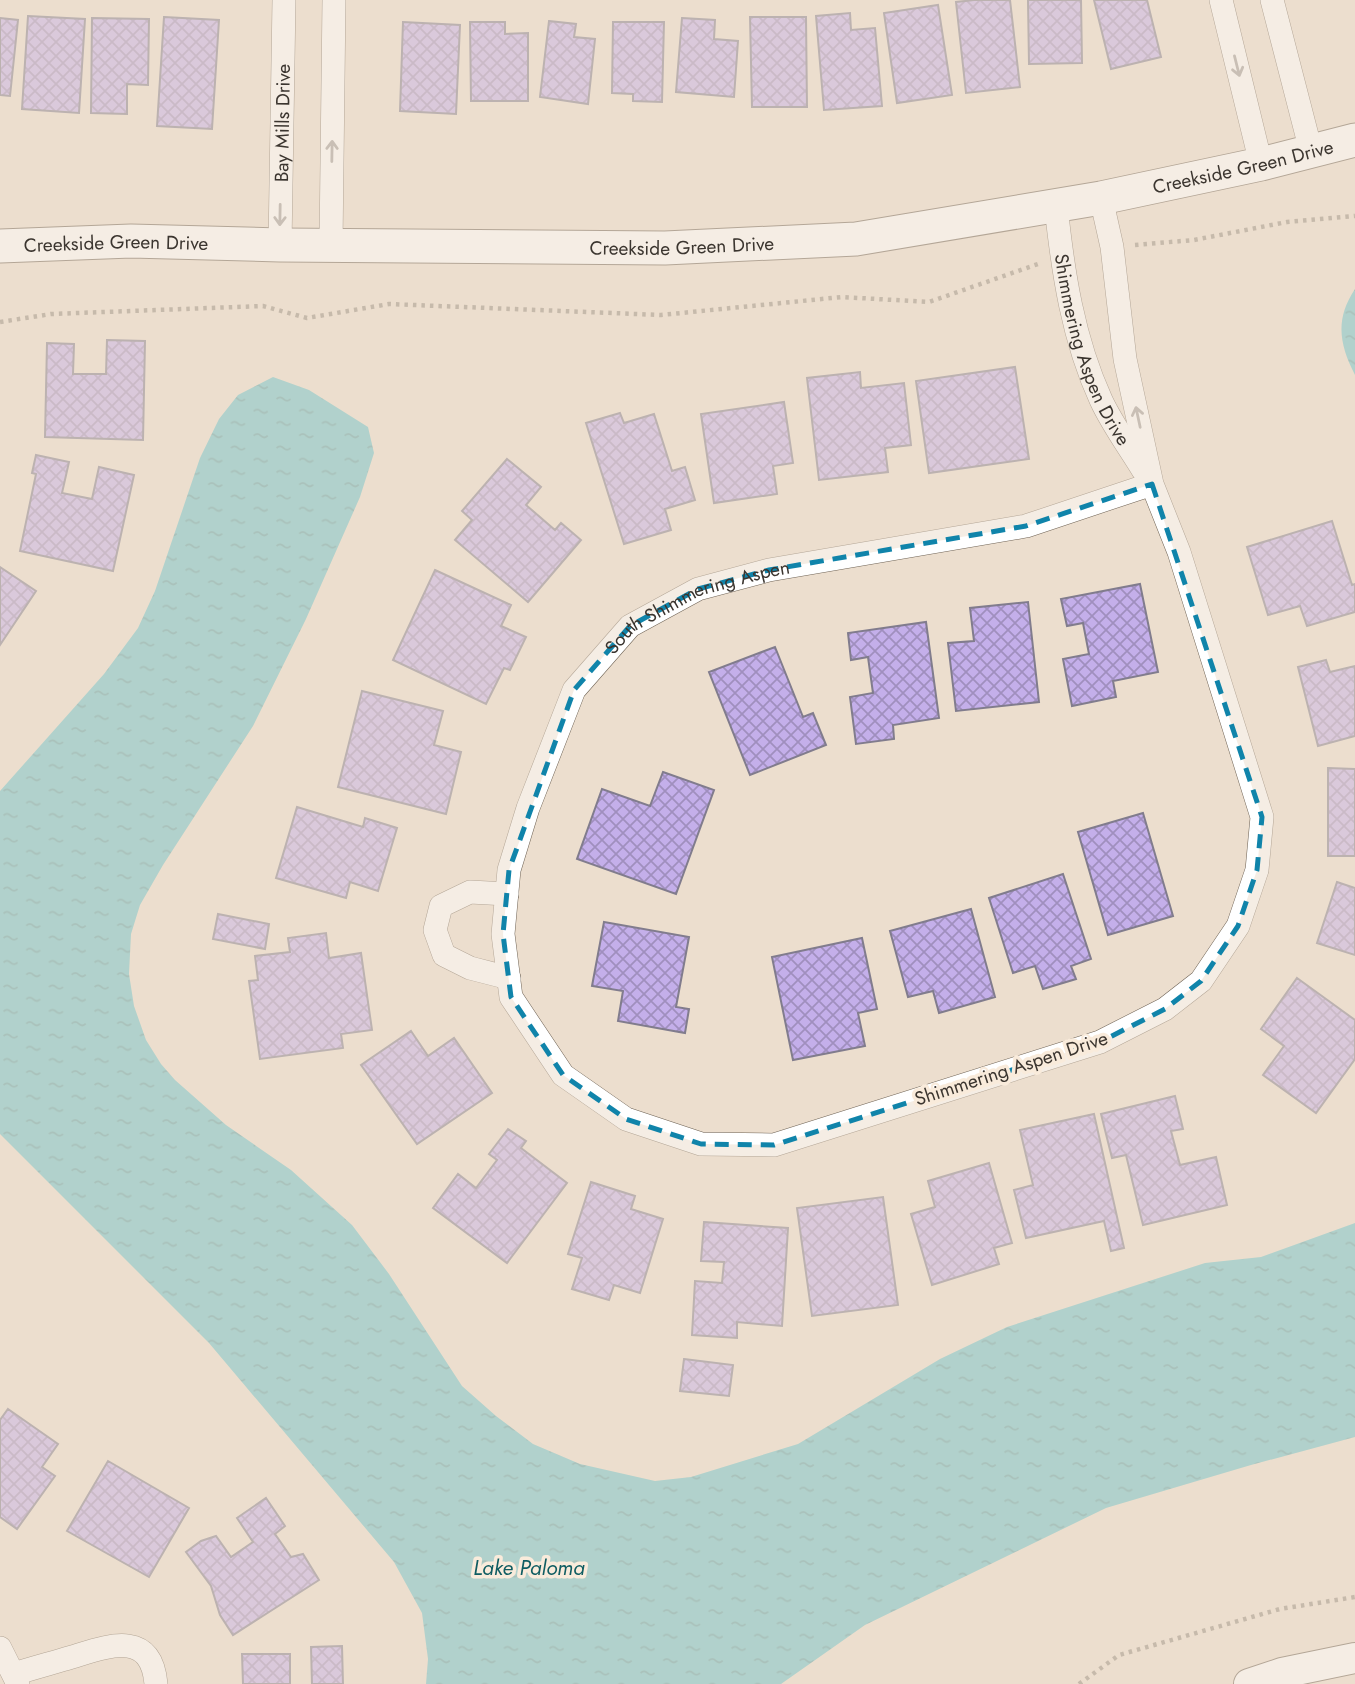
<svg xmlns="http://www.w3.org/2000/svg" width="1355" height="1684" font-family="Jost,sans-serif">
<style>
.water{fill:url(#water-ripples)}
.building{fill:url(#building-cross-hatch);stroke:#817c8d;stroke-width:2}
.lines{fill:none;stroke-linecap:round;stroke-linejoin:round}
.minor-casing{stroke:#6f6355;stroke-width:24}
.tertiary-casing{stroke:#6f6355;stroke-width:32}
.secondary-casing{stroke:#6f6355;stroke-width:35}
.path{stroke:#988e82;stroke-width:4.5;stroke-dasharray:3.5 5;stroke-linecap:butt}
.minor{stroke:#fff;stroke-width:23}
.tertiary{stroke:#fff;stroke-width:30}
.secondary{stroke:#fff;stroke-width:33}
.oneway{stroke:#9d9a97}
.marked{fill:none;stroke:#1084aa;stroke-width:5;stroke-dasharray:14 9;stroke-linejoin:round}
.labels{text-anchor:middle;stroke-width:7;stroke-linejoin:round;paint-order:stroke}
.street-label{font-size:19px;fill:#3b352f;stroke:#f9ebdb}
.water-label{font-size:21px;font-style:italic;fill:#105d62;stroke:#f9ebdb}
</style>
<defs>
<pattern id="water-ripples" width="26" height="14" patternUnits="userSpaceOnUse" patternTransform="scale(1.75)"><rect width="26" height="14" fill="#69c2c9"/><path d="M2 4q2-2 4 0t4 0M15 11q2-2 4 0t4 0" fill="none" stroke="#589ea4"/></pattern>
<pattern id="building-cross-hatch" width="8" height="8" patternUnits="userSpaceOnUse" patternTransform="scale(1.75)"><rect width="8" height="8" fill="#c4afea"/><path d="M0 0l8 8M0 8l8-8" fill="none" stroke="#a08fbe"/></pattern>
</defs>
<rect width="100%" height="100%" fill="#ecdece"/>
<path class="water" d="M1355,289V375C1339,344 1335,319 1355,289Z
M273,377L309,390L368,427L374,453L360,497L306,619L253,726L163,865L140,905L131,934L129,974L134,1006L146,1040L161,1064L175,1080L226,1125L291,1170L352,1225L389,1274L462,1386L496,1416L533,1444L580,1464L655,1481L691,1477L798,1444L940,1359L1007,1327L1205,1263L1261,1257L1355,1223V1437L1251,1465L1106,1508L865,1625L781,1684H426L428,1659L422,1613L394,1562L209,1343L0,1134V791L104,674L138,628L155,591L200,458L219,419L238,395Z"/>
<path class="building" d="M974,0H1010L1020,87L966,93L956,2Z
M1028,0H1081L1082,63L1029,64Z
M1094,0H1147L1161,57L1111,69Z
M938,5L952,95L897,103L884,13Z
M850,13L851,30L875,28L882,106L824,110L816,16Z
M28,16L85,19L79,113L22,109Z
M164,17L219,20L212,129L157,126Z
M750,17H806L807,107H752Z
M0,18L18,20L10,96L0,95Z
M92,18L149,19L148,85L127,84V114L91,113Z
M682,18L715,20L714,39L738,41L734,97L676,92Z
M549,21L576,24L574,37L595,39L588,104L540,97Z
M403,22L460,25L456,114L400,111Z
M470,22H505V34L528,33V101H471Z
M613,22H664L662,102L633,101V94L612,93Z
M107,340L145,341L143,440L45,437L47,343L74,344L73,374H106Z
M1015,367L1029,459L929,473L916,381Z
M860,372L861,388L904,383L911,445L885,448L888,472L819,480L807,378Z
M784,402L793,463L773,466L777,494L714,503L701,414Z
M620,413L624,423L654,414L672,471L685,467L695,500L665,509L671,530L624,544L586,423Z
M36,455L69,462L62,493L92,499L99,467L134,475L113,571L20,551L36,474L32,473Z
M507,459L541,487L526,505L555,530L561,523L581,540L528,602L455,540L472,520L462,511Z
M1332,521L1352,585L1355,584V612L1307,626L1300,606L1268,615L1247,547Z
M0,567L36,591L0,645Z
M435,570L511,605L501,626L526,637L510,670L504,668L486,704L393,660Z
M1140,584L1158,672L1113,681L1116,697L1072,706L1063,659L1089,654L1083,623L1067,626L1061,599Z
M1028,602L1039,702L956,711L948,643L974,641L970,608Z
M926,622L939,718L893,725L894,739L856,744L850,697L873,693L868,657L851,660L848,633Z
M775,647L803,717L813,713L826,745L750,775L709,672Z
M1326,660L1330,672L1355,666V736L1318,746L1298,667Z
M362,691L443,711L434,745L461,752L446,814L338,787Z
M1328,768L1355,769V856H1328Z
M663,772L714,790L676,894L577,859L602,789L650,806Z
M297,807L363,827L365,818L397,828L378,891L350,882L346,898L276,878Z
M1143,813L1173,916L1108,935L1078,832Z
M1063,874L1091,959L1071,966L1076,979L1043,989L1035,966L1013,973L989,898Z
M1337,882L1355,888V955L1317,943Z
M971,909L995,997L939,1013L933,991L908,997L890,931Z
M218,914L269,924L265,949L213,939Z
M604,922L689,937L676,1007L689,1009L685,1033L618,1021L623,991L592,986Z
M326,933L329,958L361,953L372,1030L341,1034L343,1048L260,1059L249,981L258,980L255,956L290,952L288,938Z
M862,938L877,1009L858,1013L865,1046L793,1060L772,957Z
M1297,978L1355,1020V1059L1316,1113L1263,1075L1284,1046L1261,1029Z
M411,1031L428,1056L454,1038L492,1093L417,1144L361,1065Z
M1175,1096L1183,1129L1171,1131L1180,1165L1216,1157L1227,1205L1143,1225L1126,1155L1112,1158L1101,1114Z
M1094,1114L1124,1248L1111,1251L1104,1221L1026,1238L1014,1190L1033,1185L1020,1130Z
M508,1129L526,1141L521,1148L567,1183L507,1263L433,1208L458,1174L476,1188L497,1160L489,1154Z
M989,1163L1012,1243L994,1248L999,1264L932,1285L911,1214L935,1207L928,1181Z
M591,1182L635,1196L631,1209L663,1219L640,1293L614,1285L609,1300L572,1289L582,1258L568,1254Z
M883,1197L898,1305L812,1316L797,1208Z
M704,1222L788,1228L782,1326L737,1322V1338L692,1335L695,1281L722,1283L724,1262L701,1261Z
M684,1359L733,1365L729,1396L680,1391Z
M8,1409L58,1444L42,1467L55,1476L17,1529L0,1517V1420Z
M108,1461L189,1508L149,1577L67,1531Z
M266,1498L285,1526L275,1534L291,1557L303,1554L319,1580L233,1635L220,1615L211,1586L186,1552L201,1541L216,1536L231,1557L253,1542L237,1518Z
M342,1646L343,1684H312L311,1647Z
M242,1654H290V1684H243Z"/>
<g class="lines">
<defs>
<g id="minor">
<path d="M1221,0L1261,164"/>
<path d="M1272,0L1311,151"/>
<path id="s1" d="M1101,198L1112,247L1125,359L1152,484L1179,552L1262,817L1257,870L1238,926L1201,981L1165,1009L1100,1042L774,1145L701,1144L626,1119L563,1075L511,997L503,934L509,870L528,808L574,690L630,626L698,589L769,570L1026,526L1152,484"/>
<path id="s2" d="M1056,206C1063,273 1073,339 1101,400C1112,424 1129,447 1143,470"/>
<path d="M331,244L334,0"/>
<path id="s3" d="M280,245L284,0"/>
<path d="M507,894L470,892L441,906L435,930L444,955L470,968L509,978"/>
<path d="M0,1648L18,1684"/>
<path d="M14,1674C33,1668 52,1663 72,1657C108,1646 151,1629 156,1684"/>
</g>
<path id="tertiary" d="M1249,1684L1282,1673L1355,1658"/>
<g id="secondary">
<path id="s4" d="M0,246L131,241L280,245L665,248L856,239L1101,198L1261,164L1355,140"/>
</g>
</defs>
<use href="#minor" class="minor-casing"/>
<use href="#tertiary" class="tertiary-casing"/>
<use href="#secondary" class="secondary-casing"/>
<path class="path" d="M1135,245L1194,240L1287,222L1355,216
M0,322L51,314L263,306L307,318L389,304L661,315L842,297L929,302L1038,264
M1079,1684L1119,1655L1280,1609L1355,1597"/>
<use href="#minor" class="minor"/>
<use href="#tertiary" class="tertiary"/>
<use href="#secondary" class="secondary"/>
</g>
<defs><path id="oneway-shaft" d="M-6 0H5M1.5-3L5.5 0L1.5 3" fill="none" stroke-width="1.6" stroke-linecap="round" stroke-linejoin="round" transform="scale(1.75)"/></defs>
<g class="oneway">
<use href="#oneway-shaft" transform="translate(1237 66) rotate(76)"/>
<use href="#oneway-shaft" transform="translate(332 151) rotate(-89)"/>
<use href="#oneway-shaft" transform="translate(280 215) rotate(91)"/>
<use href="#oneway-shaft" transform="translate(1138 417) rotate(-102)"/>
</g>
<path d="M0 0H1355V1684H0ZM1152,484L1262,817L1257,870L1238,926L1201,981L1165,1009L1100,1042L774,1145L701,1144L626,1119L563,1075L511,997L503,934L509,870L574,690L630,626L698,589L769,570L1026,526Z" fill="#ecdece" fill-opacity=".55" fill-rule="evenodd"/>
<path class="marked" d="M1152,484L1262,817L1257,870L1238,926L1201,981L1165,1009L1100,1042L774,1145L701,1144L626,1119L563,1075L511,997L503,934L509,870L574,690L630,626L698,589L769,570L1026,526Z"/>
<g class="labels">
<g class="street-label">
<text dy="7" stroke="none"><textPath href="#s3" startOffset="122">Bay Mills Drive</textPath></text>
<text dy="7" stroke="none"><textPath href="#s4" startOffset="1250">Creekside Green Drive</textPath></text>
<text dy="7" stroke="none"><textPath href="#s4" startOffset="116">Creekside Green Drive</textPath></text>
<text dy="7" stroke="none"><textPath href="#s4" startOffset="682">Creekside Green Drive</textPath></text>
<text dy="7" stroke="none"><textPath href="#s2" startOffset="149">Shimmering Aspen Drive</textPath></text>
<text dy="7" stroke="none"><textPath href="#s1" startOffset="2077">South Shimmering Aspen</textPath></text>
<text transform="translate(1011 1068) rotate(-18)" y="7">Shimmering Aspen Drive</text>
</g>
<g class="water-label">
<text x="529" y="1575">Lake Paloma</text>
</g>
</g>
</svg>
